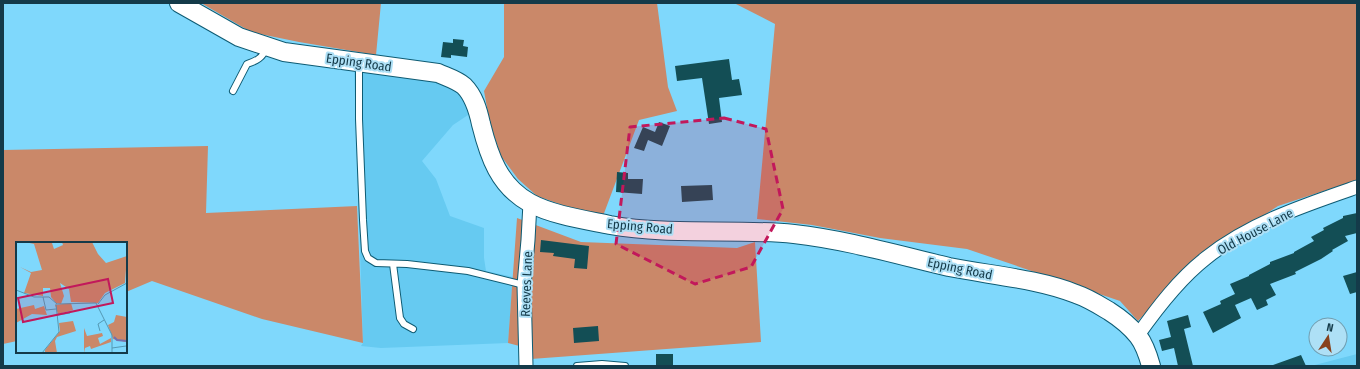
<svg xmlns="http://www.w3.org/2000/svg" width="1360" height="369" font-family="'Fira Sans Condensed',sans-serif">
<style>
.built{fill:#66caf1}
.green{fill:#ca8869}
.building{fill:#134e55}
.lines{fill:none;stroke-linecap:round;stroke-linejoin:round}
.lane-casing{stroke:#0e5b73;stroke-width:8}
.street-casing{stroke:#0e5b73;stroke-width:15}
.secondary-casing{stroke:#0e5b73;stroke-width:20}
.lane{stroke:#fff;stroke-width:6}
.street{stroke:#fff;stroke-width:13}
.secondary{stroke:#fff;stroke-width:18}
.marked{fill:#c2185b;fill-opacity:0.2;stroke:#c2185b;stroke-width:3;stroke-dasharray:8 5;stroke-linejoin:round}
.labels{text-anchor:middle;stroke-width:4;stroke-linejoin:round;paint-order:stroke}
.street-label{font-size:13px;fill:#143a49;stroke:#aee0f6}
.inset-river{fill:none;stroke:#7470ad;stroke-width:2}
.inset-road{fill:none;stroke:#5499b4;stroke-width:1}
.view{fill:#c2185b;fill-opacity:0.15;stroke:#c2185b;stroke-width:2}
.inset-edge{fill:none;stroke:#143a49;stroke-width:2}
</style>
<rect width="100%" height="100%" fill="#7fd8fc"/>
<path class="built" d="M354,67L456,85L471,113L453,125L422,161L436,179L450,216L484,228V258L486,271L513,277L508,343L381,348L361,346L363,343Z
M1357,354V366H1311Z"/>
<path class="green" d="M201,3H381L376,55L299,42L251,32Z
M504,3H657L668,87L677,111L639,120L603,216L562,205L537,196L518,179L501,156L490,124L484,91L504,57Z
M734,3H1357V180L1278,206L1258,219L1205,250L1138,321L1120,301L967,249L880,238L812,225L757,219L775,24Z
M208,146L206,213L357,206L363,343L262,319L152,281L126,292V243H17V341L3,344V150Z
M517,218L581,242L737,248L755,242L761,342L531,359V349L508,343Z"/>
<path class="building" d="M453,39L464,40L463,46L468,47L467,57L451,55V58L441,57L443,42L453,43Z
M729,59L732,80L739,79L742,95L719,98L722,122L709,124L702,78L677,81L675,66Z
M659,122L670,126L662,146L648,140L644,151L634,148L643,127L655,132Z
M617,172L628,173V179H643L642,194L616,192Z
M712,185L713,200L682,202L681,186Z
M1357,213V233L1345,236L1348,241L1332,250L1333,251L1321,259L1295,272L1296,274L1270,284L1276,295L1266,300L1268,305L1257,310L1251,298L1235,305L1241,318L1213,333L1203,312L1221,304L1220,301L1235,294L1230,284L1249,276V275L1270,264V262L1294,253V252L1314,241L1311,237L1324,230L1323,228L1343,218V216Z
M541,240L589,246L587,269L574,268L575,259L553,256L554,253L540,252Z
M1357,272V292L1350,294L1343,276Z
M1188,315L1191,327L1184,329L1193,366H1178L1174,348L1162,351L1159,340L1171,337L1167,321Z
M598,326L599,341L574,343L573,328Z
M656,354H673V366H656Z
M1301,355L1306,366H1274L1273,365Z"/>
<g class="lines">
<defs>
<path id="lane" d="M359,64V119L363,220L365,251L368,258L376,263L407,264L468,271L524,285
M233,91L247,64C256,61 263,58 266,48
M393,264L400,318L404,324L413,329
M577,366L602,364L625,366"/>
<path id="street" d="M1138,335C1157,308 1179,279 1206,258C1250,223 1305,205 1357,187
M526,366L524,285L528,240L530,203"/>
<path id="secondary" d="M179,3L239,37L284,52L438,73C447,77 457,80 464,86C474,96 478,110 481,124C489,156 499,186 530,203C552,215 586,220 610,225C671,236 733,228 794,234C847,240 898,255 949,267C989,275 1039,279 1076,294C1088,298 1099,305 1109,311C1120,318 1130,326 1138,336C1145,345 1148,355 1151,366"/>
</defs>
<use href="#lane" class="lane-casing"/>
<use href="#street" class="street-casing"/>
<use href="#secondary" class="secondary-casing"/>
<use href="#lane" class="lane"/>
<use href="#street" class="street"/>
<use href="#secondary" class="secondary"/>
</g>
<path class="marked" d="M724,118L766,129L783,209L751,267L695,284L616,244L630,127Z"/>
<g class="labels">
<g class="street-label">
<text transform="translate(359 62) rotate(8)" y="5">Epping Road</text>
<text transform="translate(640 226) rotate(5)" y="5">Epping Road</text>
<text transform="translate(1255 231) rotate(-28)" y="5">Old House Lane</text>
<text transform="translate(960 268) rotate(12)" y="5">Epping Road</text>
<text transform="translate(526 284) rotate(-88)" y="5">Reeves Lane</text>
</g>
</g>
<g transform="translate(16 242)">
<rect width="111" height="111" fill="#7fd8fc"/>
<path d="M9,0L36,1L38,7L47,3L46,0H76L82,12L90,21L111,14L109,41L89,51L82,61L55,60L53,47L44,41L48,54L45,62L40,61L35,55L34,46H27V54L8,51L15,31L4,25L15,30L26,28L18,2ZM55,61L57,68L42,72L39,63ZM18,63L19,67L28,64L31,73L16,72L0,81V67ZM100,73L111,75L110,100L97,97L92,83L98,80ZM57,79L60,89L41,95L39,99L41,111H29V108L44,89L43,81ZM68,86L71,94L86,91L87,94L82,96L84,102L95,96V100L75,107L74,104L69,106L68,111Z" fill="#ca8869"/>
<path class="inset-river" d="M98,95L101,98L111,99"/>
<path class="inset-road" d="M0,48L18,55H33L41,62L80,61L96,93V111M27,55L30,68L40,67M82,62L89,53L111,41M42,73L54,71M84,89L82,82L88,78M96,106L110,104M26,111L43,90L40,62"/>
<path class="view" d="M92,37L97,61L7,80L2,56Z"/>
<rect width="111" height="111" class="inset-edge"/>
</g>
<rect width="1360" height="369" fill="none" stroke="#143a49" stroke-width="8"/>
<g transform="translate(1328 337) rotate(12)"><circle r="19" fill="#aee0f6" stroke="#709eb1"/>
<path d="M0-3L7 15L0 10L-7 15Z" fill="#88421d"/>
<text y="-6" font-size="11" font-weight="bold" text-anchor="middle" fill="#143a49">N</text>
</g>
</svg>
